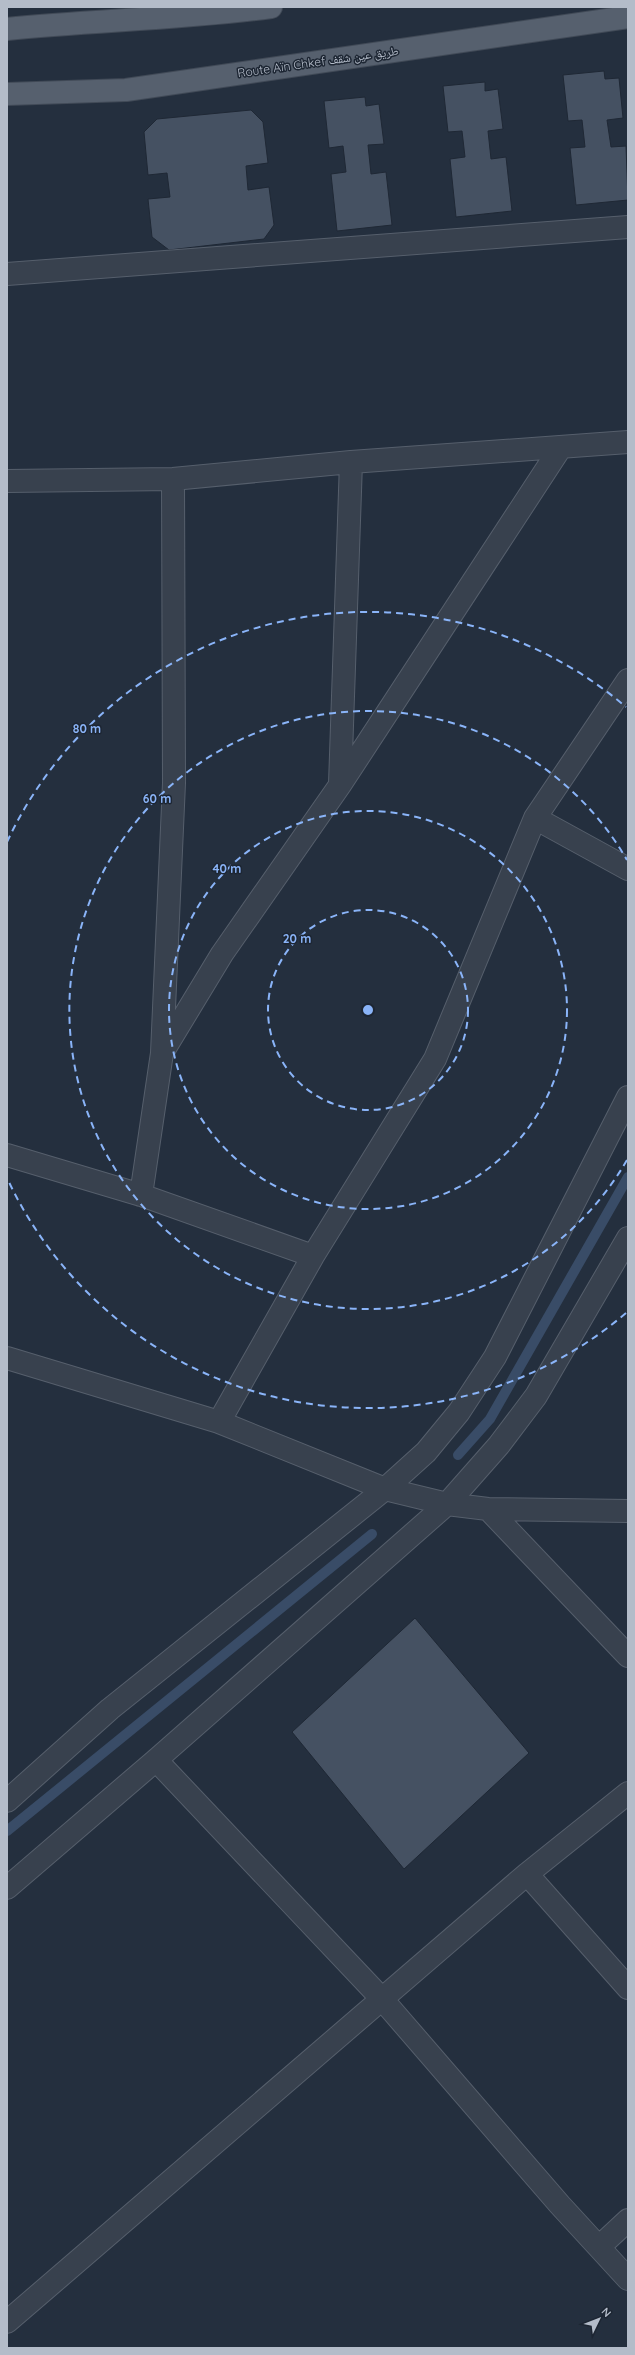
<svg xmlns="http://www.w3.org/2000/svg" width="635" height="2355" font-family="Quicksand,'Noto Naskh Arabic',sans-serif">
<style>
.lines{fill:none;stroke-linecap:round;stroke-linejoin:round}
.stream{stroke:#394c67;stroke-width:10}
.building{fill:#455162;stroke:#1f2835}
.minor-casing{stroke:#565f6c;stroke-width:24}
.major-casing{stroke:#414a57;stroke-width:24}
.minor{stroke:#38414e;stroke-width:22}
.major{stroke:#56606e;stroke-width:22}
.ring{fill:none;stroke:#8ab4f8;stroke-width:2;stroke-dasharray:7 5}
.labels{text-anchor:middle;stroke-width:3;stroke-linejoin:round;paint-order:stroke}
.street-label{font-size:12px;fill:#b4bcc9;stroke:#1d2633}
.centre{fill:#8ab4f8;stroke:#1d2633;stroke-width:2}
.ring-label{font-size:12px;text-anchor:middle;font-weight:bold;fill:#8ab4f8;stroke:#1d2633;stroke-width:3;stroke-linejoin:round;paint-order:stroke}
</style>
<rect width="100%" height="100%" fill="#242f3e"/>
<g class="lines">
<path class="stream" d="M458,1455L490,1419L628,1177
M7,1831L372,1534"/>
</g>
<path class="building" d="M604,71L605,79L619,78L623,118L607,120L611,147L626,146L628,200L576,205L570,148L585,147L582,120L568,121L563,75Z
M485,82V91L498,89L503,129L488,131L491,159L506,157L512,211L456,217L450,159L465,157L462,131L448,132L443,86Z
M365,97L366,106L379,104L384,144L368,145L371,174L386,172L392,225L337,231L331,174L346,172L343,146L329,148L324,101Z
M251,110L263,122L268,163L246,166L248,190L269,187L274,225L264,239L169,250L152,237L148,199L170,197L167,173L148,175L144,132L157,119Z
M415,1618L529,1753L404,1869L292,1732Z"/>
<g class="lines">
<defs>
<path id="minor" d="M7,274L628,227
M7,481L173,479L351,462L628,442
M340,784L351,462
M535,818L628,869
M162,1053L222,954L340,785L561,447
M7,1155L141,1195L313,1256
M141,1195L162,1053L174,783L173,479
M7,1358L219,1422L385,1489L447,1504L488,1509L628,1511
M219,1422L313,1256L435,1059L535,818L628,680
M488,1509L628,1656
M156,1760L382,1999L560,2205L628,2279
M7,1801L110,1709L385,1489L426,1452L459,1412L495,1357L628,1097
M527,1874L628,1988
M7,1888L156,1760L447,1504L499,1445L536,1396L628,1238
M599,2247L628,2220
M7,2322L527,1874L628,1793"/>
<path id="major" d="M7,29C95,20 183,19 271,7
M7,94L126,90L628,17"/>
</defs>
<use href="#minor" class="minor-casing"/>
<use href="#major" class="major-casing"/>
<use href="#minor" class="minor"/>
<use href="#major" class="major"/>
</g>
<g class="ring">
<circle cx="368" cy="1010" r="100"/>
<circle cx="368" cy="1010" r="199"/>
<path d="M627 1160A299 299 0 1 1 627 860"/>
<path d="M626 1313A398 398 0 0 1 7 1178M7 842A398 398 0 0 1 626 707"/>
</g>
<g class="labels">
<g class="street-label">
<text transform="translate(318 62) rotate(-8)" y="4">Route Aïn Chkef طريق عين شقف</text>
</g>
</g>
<circle cx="368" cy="1010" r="6" class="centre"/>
<g class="ring-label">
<text x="87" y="733">80 m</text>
<text x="157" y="803">60 m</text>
<text x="227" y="873">40 m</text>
<text x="297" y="943">20 m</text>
</g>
<rect width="635" height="2355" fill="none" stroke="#b4bcc9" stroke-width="16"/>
<g transform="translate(599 2319) rotate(47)" stroke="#1d2633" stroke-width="3" paint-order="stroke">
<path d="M0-3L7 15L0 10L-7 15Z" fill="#b4bcc9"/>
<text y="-6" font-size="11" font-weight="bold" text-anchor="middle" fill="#b4bcc9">N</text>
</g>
</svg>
